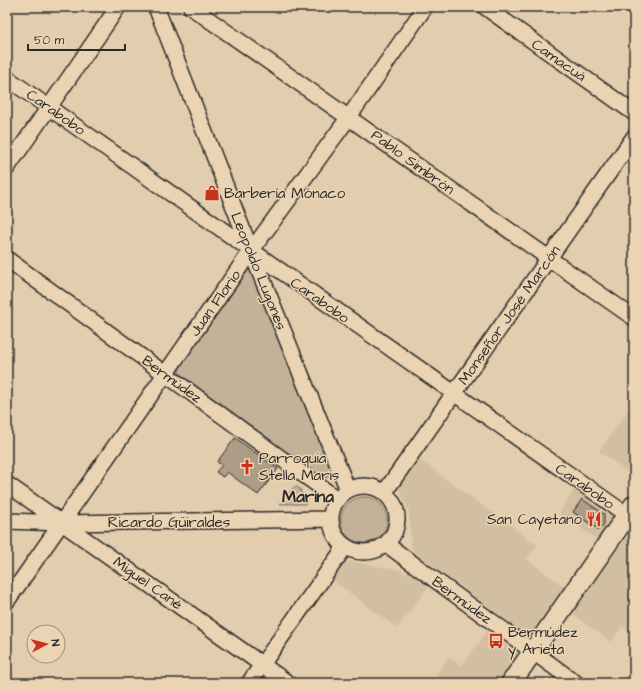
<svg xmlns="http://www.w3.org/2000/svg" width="641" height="690" font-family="'Architects Daughter',sans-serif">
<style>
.built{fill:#d2bfa2}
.green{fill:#c4b298;stroke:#786e62}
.building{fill:#ad9d87;stroke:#2b2b2b}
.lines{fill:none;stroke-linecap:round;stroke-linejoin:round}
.minor-casing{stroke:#2b2b2b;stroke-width:18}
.tertiary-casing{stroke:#2b2b2b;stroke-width:22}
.minor{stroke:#ead4b3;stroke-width:15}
.tertiary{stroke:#ead4b3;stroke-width:19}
.labels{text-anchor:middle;stroke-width:3;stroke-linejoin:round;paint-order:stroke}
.street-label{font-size:15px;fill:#2b2b2b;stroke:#ead4b3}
.poi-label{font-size:15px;fill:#2b2b2b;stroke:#ead4b3;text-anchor:start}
.quarter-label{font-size:17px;font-weight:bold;fill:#2b2b2b;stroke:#ead4b3}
</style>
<rect width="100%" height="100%" fill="#e2cdae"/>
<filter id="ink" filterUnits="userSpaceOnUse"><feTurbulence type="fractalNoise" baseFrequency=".025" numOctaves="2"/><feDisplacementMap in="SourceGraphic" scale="8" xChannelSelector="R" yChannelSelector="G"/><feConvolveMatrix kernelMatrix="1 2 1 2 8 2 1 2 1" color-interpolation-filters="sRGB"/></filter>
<g filter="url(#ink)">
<path class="built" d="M633,404L634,405V477L599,451Z
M416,457L537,545L527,559L567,589L537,635H529L524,633L416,554L413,550L411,544L409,512L399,488L400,483Z
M576,488L612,514L614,518L601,542L559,513Z
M634,530V573L631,577L634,580V635L622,627L611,642L572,614L630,531Z
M347,561L399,570L412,575L428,587L397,628L331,579L340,567Z
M487,631L514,650L517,654L516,663L501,683H447L436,675L448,657L462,666Z"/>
<path class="green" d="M250,266L331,467V472L328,477L321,478L314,476L183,377L179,371L181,365L241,268Z
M295,486L300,489L306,504H280Z
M341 520a23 23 0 1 1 46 0a23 23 0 1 1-46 0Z"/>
<path class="building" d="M235,438L278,469L258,495L227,472L223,477L216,472L222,465L217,462Z
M582,499L604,514V524L599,530L573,512Z"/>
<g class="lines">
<defs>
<path id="minor" d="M156,7L251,251L348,490
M191,7L634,318
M485,7L634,113
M7,78L634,520
M7,168L118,7
M7,259L337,499
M7,484L288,683
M331 519a33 33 0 1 1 66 0a33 33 0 1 1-66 0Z
M384,493L634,137
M7,521L63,523L330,519
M386,544L576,683
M7,601L251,251L349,117L425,7
M249,683L345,547"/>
<path id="tertiary" d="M511,683L634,505"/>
</defs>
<use href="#minor" class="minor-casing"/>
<use href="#tertiary" class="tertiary-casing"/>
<use href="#minor" class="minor"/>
<use href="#tertiary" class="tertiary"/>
</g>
</g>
<defs>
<symbol id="shop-bare" viewBox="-9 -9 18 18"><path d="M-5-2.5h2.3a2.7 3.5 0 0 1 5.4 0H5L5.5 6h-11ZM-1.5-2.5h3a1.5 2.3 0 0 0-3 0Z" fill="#c8321e" stroke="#ead4b3" stroke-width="2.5" paint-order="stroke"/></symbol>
<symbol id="church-bare" viewBox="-9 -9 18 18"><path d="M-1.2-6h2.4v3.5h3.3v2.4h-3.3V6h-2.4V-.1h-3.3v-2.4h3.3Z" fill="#c8321e" stroke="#ead4b3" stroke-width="2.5" paint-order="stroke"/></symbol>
<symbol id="restaurant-bare" viewBox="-9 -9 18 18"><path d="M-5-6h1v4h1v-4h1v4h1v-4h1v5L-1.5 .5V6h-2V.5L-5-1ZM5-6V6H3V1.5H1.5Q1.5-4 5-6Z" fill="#c8321e" stroke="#ead4b3" stroke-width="2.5" paint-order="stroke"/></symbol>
<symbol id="bus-bare" viewBox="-9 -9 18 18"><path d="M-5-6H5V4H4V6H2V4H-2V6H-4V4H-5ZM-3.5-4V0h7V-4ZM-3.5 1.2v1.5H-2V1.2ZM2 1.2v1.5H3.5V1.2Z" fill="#c8321e" stroke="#ead4b3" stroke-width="2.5" paint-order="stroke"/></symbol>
</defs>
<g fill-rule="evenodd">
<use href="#shop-bare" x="201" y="182" width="22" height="22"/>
<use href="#church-bare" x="236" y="456" width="22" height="22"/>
<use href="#restaurant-bare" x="583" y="508" width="22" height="22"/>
<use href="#bus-bare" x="485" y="630" width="22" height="22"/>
</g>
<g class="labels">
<g class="street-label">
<text transform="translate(559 60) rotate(35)" y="5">Camacuá</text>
<text transform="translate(56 112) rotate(35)" y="5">Carabobo</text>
<text transform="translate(413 162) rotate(36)" y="5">Pablo Simbrón</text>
<text transform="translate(259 271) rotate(68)" y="5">Leopoldo Lugones</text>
<text transform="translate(320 300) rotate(35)" y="5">Carabobo</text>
<text transform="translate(215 303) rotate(-55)" y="5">Juan Florio</text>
<text transform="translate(509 315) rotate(-55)" y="5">Monseñor José Marcón</text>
<text transform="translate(172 379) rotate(36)" y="5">Bermúdez</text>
<text transform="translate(585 486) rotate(35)" y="5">Carabobo</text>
<text x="169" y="527">Ricardo Güiraldes</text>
<text transform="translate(148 583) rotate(35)" y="5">Miguel Cané</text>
<text transform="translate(462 600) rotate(36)" y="5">Bermúdez</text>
</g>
<g class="poi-label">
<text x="224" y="198">Barbería Mónaco</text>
<text x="259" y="463">Parroquia<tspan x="259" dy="17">Stella Maris</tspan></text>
<text x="582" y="524" text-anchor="end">San Cayetano</text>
<text x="508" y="637">Bermúdez<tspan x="508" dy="17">y Arieta</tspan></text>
</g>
<g class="quarter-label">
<text x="308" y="502">Marina</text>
</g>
</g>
<rect width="641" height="690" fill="none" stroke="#ead4b3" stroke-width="24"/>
<rect x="12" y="12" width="617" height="666" fill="none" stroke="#2b2b2b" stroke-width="1.5" filter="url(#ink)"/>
<g transform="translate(46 644) rotate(83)"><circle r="19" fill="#ead4b3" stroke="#9e907d"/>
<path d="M0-3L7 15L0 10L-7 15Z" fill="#c8321e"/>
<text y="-6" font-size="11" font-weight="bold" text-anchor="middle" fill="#2b2b2b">N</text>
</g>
<path d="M28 44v6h97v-6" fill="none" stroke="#2b2b2b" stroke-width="2"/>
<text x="34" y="44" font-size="12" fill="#2b2b2b" stroke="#ead4b3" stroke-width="3" paint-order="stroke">50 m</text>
</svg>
